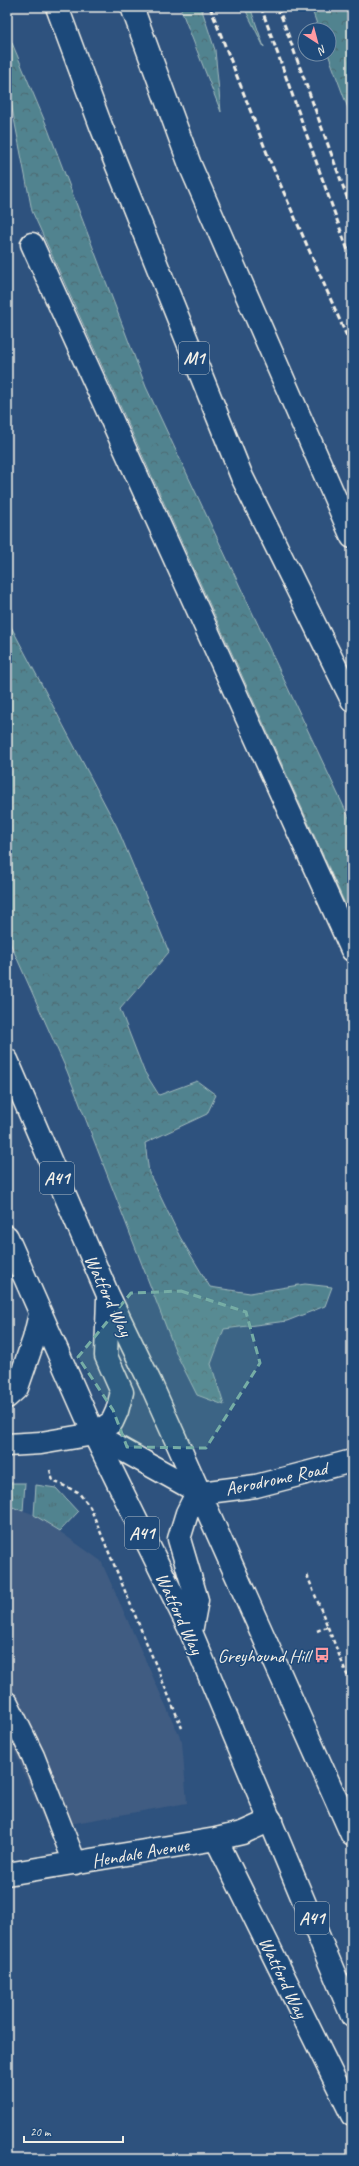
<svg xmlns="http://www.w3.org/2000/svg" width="359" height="2166" font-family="Caveat,sans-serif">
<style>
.built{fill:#405c82}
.grass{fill:url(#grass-tufts);stroke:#a2babc}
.forest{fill:url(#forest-crowns);stroke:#a2babc}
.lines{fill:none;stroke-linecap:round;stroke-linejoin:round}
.minor-casing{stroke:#f4f1e8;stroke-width:25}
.highway-casing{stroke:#f4f1e8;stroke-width:25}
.path{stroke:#f4f1e8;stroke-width:2.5;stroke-dasharray:4 3;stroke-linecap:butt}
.minor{stroke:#1f4a7a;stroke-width:22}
.highway{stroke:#1f4a7a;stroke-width:22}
.rail{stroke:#f4f1e8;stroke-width:3;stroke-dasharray:6 3;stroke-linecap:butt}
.marked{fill:#76ada5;fill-opacity:0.2;stroke:#76ada5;stroke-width:3;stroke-dasharray:8 5;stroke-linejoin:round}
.labels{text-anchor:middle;stroke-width:3;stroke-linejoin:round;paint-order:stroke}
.shield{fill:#1f4a7a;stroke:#b4bfc7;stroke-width:1}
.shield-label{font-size:18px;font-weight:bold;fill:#f4f1e8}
.street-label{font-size:19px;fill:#f4f1e8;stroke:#1f4a7a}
.poi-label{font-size:19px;fill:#f4f1e8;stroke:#1f4a7a;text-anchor:end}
</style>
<defs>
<pattern id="grass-tufts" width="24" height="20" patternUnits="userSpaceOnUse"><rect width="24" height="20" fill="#51838f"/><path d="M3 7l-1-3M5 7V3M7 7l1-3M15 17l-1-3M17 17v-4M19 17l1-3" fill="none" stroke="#4e6b72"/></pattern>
<pattern id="forest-crowns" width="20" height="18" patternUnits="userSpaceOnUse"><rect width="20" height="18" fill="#51838f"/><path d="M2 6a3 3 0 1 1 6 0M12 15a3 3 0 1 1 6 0" fill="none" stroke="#4e6b72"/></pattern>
</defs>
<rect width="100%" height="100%" fill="#2e527e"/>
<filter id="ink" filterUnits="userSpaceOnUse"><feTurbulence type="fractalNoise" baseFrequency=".025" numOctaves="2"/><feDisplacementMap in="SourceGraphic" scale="8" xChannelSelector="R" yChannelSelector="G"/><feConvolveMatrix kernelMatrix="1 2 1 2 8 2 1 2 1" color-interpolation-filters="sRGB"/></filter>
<g filter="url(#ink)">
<path class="built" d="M7,1505L38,1516L101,1561L182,1742L187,1803L47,1828L7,1733Z"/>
<path class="grass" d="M7,1483H25L23,1511L7,1505Z
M36,1485L56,1488L78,1512L60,1531L34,1515Z"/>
<path class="forest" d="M180,7H201L215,50L221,112Z
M244,7H250L264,47Z
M311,7H352V119L328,54L329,30H319Z
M7,31L46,124L146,387L352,824V919L32,211L10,98L7,97Z
M7,619L117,827L169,952L120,1009L144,1071L159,1095L197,1081L216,1095L207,1114L145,1143L149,1173L180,1237L210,1287L250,1293L305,1284L332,1287L325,1306L287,1321L224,1329L211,1364L224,1405L197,1395L177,1355L67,1071L7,936Z"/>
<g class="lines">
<defs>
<path id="minor" d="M32,244L352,950
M7,1397L17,1388L34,1339L40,1314
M7,1445L41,1443L94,1434L200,1493L256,1486L352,1461
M7,1703L33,1756L75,1863
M216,1839L352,2115
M7,1874L216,1839L242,1833L271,1820"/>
<path id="highway" d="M57,7L101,126L242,477L352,700
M132,7L190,165L352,537
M7,1060L108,1295L151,1384L352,1835
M7,1237L94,1434L191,1632L352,2016
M94,1434L112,1422L117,1411L122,1392L106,1356L108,1298
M191,1632L197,1600L179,1539L187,1513L194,1499L200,1493"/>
</defs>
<use href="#minor" class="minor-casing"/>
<use href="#highway" class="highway-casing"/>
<path class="path" d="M50,1470L53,1481L78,1492L90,1507L182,1728
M307,1575L352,1687
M317,1631L329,1626"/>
<use href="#minor" class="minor"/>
<use href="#highway" class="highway"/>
<path class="rail" d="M210,7L270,161L352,348
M261,7L352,262
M278,7L352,211"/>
</g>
</g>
<path class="marked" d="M181,1291L246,1312L260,1363L206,1448L127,1447L113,1410L78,1357L131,1293Z"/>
<defs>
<symbol id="bus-bare" viewBox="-9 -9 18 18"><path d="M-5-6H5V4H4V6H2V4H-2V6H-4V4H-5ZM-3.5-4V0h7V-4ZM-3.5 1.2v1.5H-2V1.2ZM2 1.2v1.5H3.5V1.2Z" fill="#ff9aa2" stroke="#1f4a7a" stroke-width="2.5" paint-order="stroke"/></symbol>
</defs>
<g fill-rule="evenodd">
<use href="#bus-bare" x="311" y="1644" width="22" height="22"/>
</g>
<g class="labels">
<g class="shield">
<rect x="179" y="342" width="30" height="32" rx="3"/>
<rect x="40" y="1162" width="34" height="32" rx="3"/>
<rect x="125" y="1517" width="34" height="32" rx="3"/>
<rect x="295" y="1902" width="34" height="32" rx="3"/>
</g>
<g class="shield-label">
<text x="194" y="364">M1</text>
<text x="57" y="1184">A41</text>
<text x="142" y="1539">A41</text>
<text x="312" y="1924">A41</text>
</g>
<g class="street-label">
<text transform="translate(109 1295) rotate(65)" y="7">Watford Way</text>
<text transform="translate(276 1478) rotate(-12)" y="7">Aerodrome Road</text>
<text transform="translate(180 1613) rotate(65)" y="7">Watford Way</text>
<text transform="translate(140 1852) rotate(-10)" y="7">Hendale Avenue</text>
<text transform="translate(284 1977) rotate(64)" y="7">Watford Way</text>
</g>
<g class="poi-label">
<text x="310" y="1662">Greyhound Hill</text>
</g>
</g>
<rect width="359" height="2166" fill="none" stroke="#1f4a7a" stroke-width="24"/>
<rect x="12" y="12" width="335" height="2142" fill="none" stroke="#f4f1e8" stroke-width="1.5" filter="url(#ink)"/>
<g transform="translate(317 42) rotate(144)"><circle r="19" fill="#1f4a7a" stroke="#748da6"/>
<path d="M0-3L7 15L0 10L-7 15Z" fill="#ff9aa2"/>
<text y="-6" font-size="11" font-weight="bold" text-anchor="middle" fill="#f4f1e8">N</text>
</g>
<path d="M24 2136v6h99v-6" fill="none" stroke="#f4f1e8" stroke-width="2"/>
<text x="30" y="2136" font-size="12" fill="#f4f1e8" stroke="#1f4a7a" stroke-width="3" paint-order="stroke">20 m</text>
</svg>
